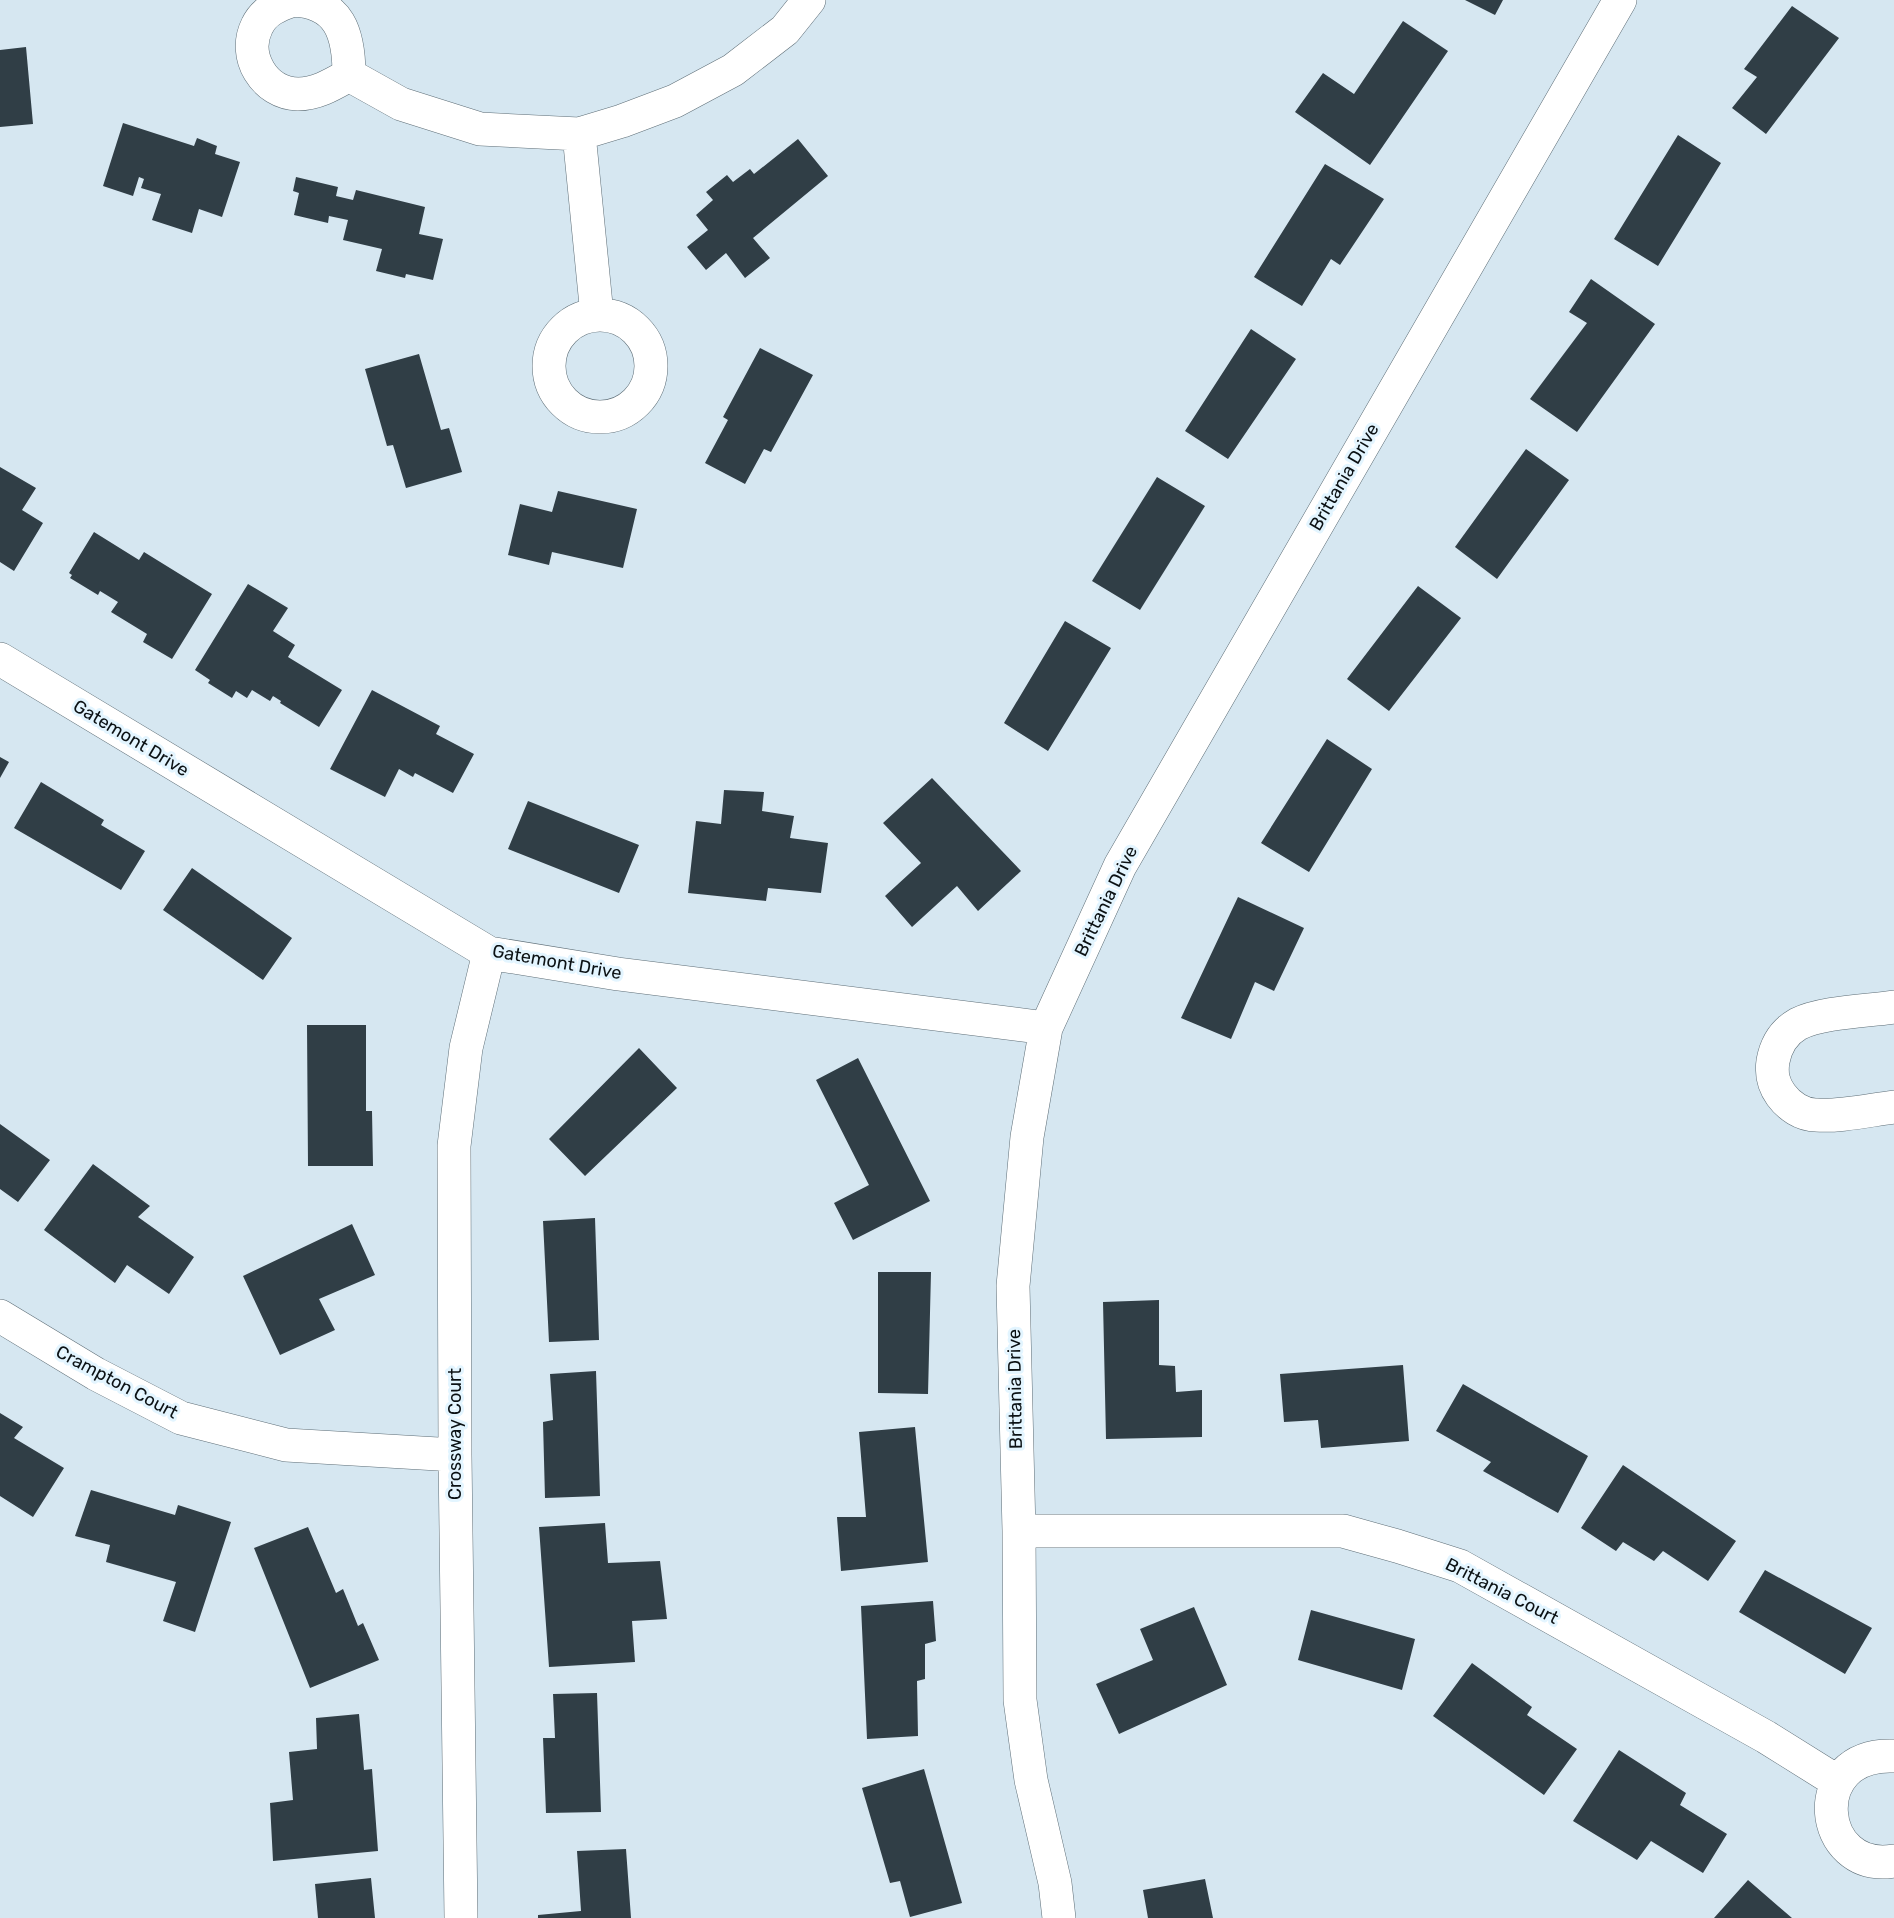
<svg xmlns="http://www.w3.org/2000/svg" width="1894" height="1918" font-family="Rubik,sans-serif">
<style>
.building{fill:#303e46}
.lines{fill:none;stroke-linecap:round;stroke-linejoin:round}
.street-casing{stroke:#5e6e77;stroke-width:34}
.street{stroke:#fff;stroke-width:33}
.labels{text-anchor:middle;stroke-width:6;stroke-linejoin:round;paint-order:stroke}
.street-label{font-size:18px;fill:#0b1114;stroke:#e3f5ff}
</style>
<rect width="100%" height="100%" fill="#d6e7f1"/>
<path class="building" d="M1465,0H1503L1495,15Z
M1792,6L1839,38L1766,134L1732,108L1757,77L1744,69Z
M1403,21L1448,51L1370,165L1295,112L1323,73L1354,94Z
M26,47L33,124L0,127V50Z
M123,123L194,146L197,138L217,146L215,154L240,162L222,217L199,209L192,233L152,220L161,194L141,188L144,179L139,177L133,196L103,186Z
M1678,135L1721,163L1658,266L1614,239Z
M798,139L828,176L753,238L770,258L745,278L726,253L706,270L687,247L708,230L696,215L713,200L706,192L727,175L733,182L750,169L754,174Z
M1325,164L1384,199L1340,265L1331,259L1302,306L1254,277Z
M296,177L338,187L336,196L353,200L356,190L425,207L419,234L443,239L433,280L406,274L405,278L376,271L382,249L343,240L348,220L329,216L328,223L294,215L299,193L293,191Z
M1591,279L1655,324L1577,432L1530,399L1587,323L1569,312Z
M1251,329L1296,359L1228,459L1185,431Z
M760,348L813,375L771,452L764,449L745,484L705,463L728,420L723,417Z
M419,354L441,430L449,428L462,472L406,488L393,445L387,446L365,369Z
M1526,449L1569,480L1497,579L1455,547Z
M0,467L36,488L22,510L43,523L14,571L0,562Z
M1157,477L1205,506L1140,610L1092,581Z
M558,491L637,509L623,568L552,552L549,565L508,555L520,504L552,512Z
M94,532L139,560L144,552L212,594L172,659L143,642L147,634L111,612L118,602L100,591L98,595L70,578L72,575L69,573Z
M248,584L288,608L273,631L295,645L288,657L342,690L319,727L280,703L281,701L273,696L270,701L252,690L247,698L236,691L232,698L208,683L210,680L195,670Z
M1418,586L1461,618L1389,711L1347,679Z
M1065,621L1111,648L1048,751L1004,723Z
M372,690L440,726L436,734L474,754L453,793L415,773L413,777L399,769L385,797L330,769Z
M1327,739L1372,769L1309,872L1261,843Z
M0,757L9,762L0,778Z
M932,778L1021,871L978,911L957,886L912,927L885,896L921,863L883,823Z
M41,782L104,820L101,825L145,851L121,890L14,828Z
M724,790L764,792L762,811L794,816L790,838L828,843L821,893L768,888L766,901L688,893L696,821L721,824Z
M528,801L639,845L619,893L508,849Z
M192,868L292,938L263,980L163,910Z
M1238,897L1304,928L1274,991L1255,982L1231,1039L1181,1018Z
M307,1025H366V1111H372L373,1166H308Z
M639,1048L677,1088L585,1176L549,1139Z
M858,1058L930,1201L853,1240L834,1203L869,1185L816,1080Z
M0,1124L50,1160L18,1202L0,1189Z
M93,1164L150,1206L138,1217L194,1257L169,1294L127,1265L115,1283L44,1230Z
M595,1218L599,1340L549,1342L543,1221Z
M352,1224L375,1275L319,1299L335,1330L280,1355L243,1276Z
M878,1272H931L928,1394L878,1393Z
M1159,1300V1365L1175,1366L1176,1392L1202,1390V1437L1106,1439L1103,1302Z
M1403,1365L1409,1441L1321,1448L1318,1420L1284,1422L1280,1374Z
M596,1371L600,1496L545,1498L543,1422L553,1420L550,1374Z
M1463,1384L1588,1456L1558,1513L1483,1471L1491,1462L1436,1431Z
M0,1413L23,1427L14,1438L64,1468L33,1517L0,1496Z
M915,1427L928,1562L841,1571L837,1517H866L859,1432Z
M1623,1465L1736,1541L1708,1581L1663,1551L1654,1561L1623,1542L1616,1551L1581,1528Z
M91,1490L175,1515L178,1505L231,1522L195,1632L163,1621L176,1582L106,1562L110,1545L75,1536Z
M605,1523L608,1563L660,1561L667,1619L632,1621L635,1662L549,1667L539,1527Z
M308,1527L336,1593L343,1589L358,1626L363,1623L379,1660L310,1688L254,1548Z
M1765,1570L1872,1628L1845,1674L1739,1612Z
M933,1601L936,1641L925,1644V1679L917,1681L918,1736L867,1739L861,1606Z
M1194,1607L1227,1685L1119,1734L1096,1684L1153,1660L1140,1629Z
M1311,1610L1415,1639L1402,1690L1298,1660Z
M1472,1663L1532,1707L1527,1715L1577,1749L1544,1795L1433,1716Z
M597,1693L601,1812L546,1813L543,1738H555L553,1694Z
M359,1714L364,1770L372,1769L378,1851L273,1861L270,1803L293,1800L289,1752L317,1749L316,1718Z
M1619,1750L1686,1793L1680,1805L1727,1834L1703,1873L1651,1841L1637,1860L1573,1821Z
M924,1769L962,1903L910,1917L900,1881L890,1883L862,1788Z
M626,1849L631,1918H538V1915L581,1911L577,1851Z
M371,1878L375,1918H318L315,1884Z
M1205,1879L1213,1918H1148L1143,1890Z
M1748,1880L1792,1918H1714Z"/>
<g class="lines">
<defs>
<path id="street" d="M293,0C340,2 349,34 349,75C333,84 317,94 298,94C264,93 242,56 257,26C264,11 278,5 293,0Z
M349,75L401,104L480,129L579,134L622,121L675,101L733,70L785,30L809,0
M579,134L597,315
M549 366a51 51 0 1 1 102 0a51 51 0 1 1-102 0Z
M0,659L489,953L618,974L1046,1028
M1894,1007C1867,1011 1822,1012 1798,1024C1784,1032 1776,1045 1773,1061C1771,1074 1773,1084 1781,1095C1789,1106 1802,1115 1816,1115C1839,1117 1870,1110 1894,1107
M0,1316L96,1374L181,1418L286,1445L455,1455
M1019,1531H1343L1397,1546L1460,1566L1766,1737L1838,1782
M1894,1756C1804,1752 1817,1874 1894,1861
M461,1918L455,1455L454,1146L466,1048L489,953
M1059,1918L1055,1883L1031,1780L1020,1700L1019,1531L1013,1286L1027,1137L1046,1028L1120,866L1620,0"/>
</defs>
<use href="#street" class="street-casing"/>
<use href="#street" class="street"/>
</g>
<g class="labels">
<g class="street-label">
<text transform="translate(1344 477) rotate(-60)" y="6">Brittania Drive</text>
<text transform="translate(131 738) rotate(31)" y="6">Gatemont Drive</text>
<text transform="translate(1106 901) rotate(-64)" y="6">Brittania Drive</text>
<text transform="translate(557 962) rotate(10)" y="6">Gatemont Drive</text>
<text transform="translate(117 1382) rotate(28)" y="6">Crampton Court</text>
<text transform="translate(1015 1389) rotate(-91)" y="6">Brittania Drive</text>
<text transform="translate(455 1434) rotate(-90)" y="6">Crossway Court</text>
<text transform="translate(1502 1591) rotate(27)" y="6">Brittania Court</text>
</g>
</g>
</svg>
